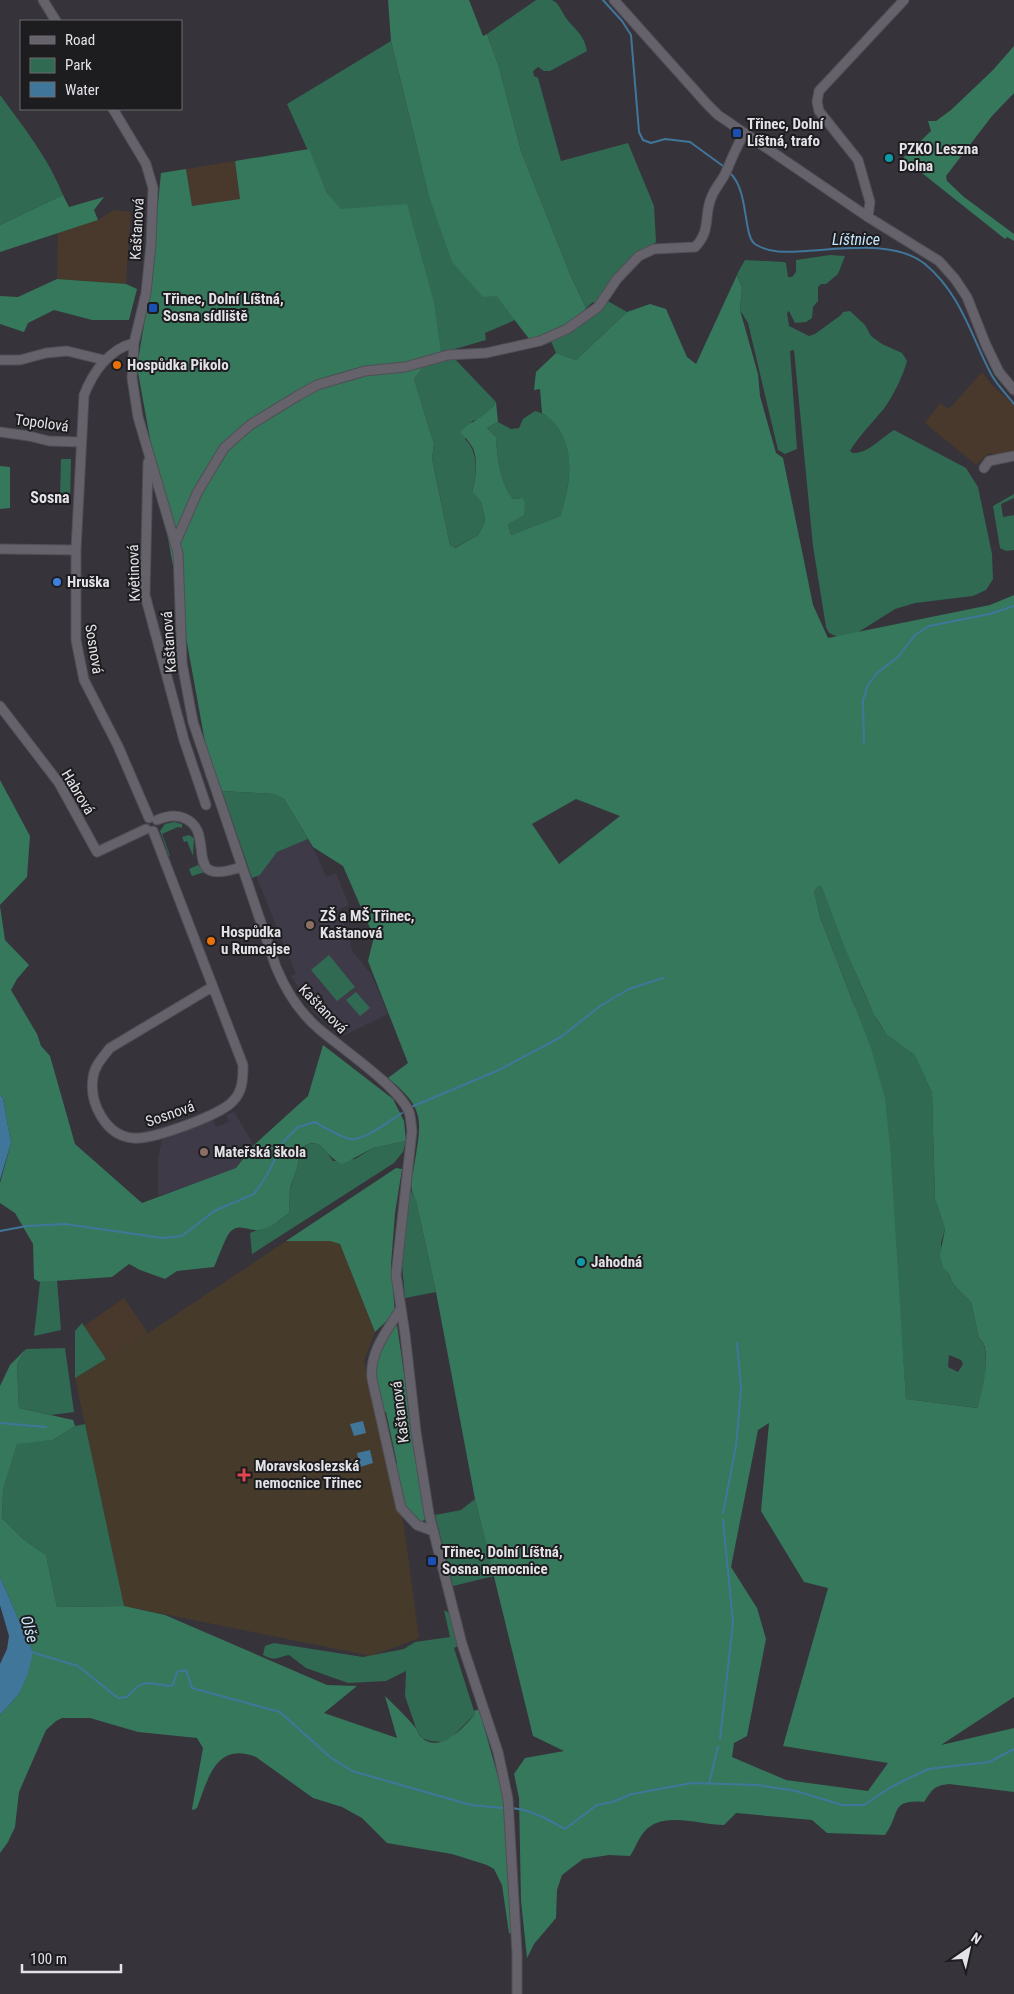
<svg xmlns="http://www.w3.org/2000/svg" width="1014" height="1994" font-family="'Roboto Condensed',sans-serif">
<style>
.built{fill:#3f3a48}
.industrial{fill:#49392d}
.medical{fill:#463a2b}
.green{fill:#306a52;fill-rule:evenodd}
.forest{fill:#36785c;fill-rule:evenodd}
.water{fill:#41769b}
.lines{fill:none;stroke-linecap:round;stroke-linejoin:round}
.stream{stroke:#41769b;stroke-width:2}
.minor-casing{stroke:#504f55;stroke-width:11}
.minor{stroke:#65626b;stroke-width:9}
.transit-dot{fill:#1a4fb4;stroke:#1d1c1f;stroke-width:2}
.culture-dot{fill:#0f9aa8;stroke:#1d1c1f;stroke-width:2}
.food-dot{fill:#e8710a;stroke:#1d1c1f;stroke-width:2}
.shop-dot{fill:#3f7fe0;stroke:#1d1c1f;stroke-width:2}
.education-dot{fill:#8d6e63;stroke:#1d1c1f;stroke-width:2}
.health-dot{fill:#e0444e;stroke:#1d1c1f;stroke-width:2}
.labels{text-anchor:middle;stroke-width:4;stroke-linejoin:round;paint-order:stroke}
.poi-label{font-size:15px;font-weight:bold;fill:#e3e2e7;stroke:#1d1c1f;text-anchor:start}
.street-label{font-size:15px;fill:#e3e2e7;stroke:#1d1c1f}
.water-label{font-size:16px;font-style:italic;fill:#c7e5fc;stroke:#1d1c1f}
.neighbourhood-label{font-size:16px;font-weight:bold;fill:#e3e2e7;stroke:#1d1c1f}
</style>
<rect width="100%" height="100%" fill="#36333b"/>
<path class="built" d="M308,839L317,856L326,877L336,873L349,905L338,910L350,940L352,951L371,974L388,1014L341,1037L314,1013L291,976L296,974L256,876L260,875L277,852Z
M234,1112L254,1145L236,1169L158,1196V1159L162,1139L213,1120L216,1127L229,1122L226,1115Z"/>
<path class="industrial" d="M235,161L240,199L192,206L186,169Z
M114,210L131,212L126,284L57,279L58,233L98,220Z
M982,372L992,385L1014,405V455L1008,457L989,453L976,465L925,423L940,403L949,409Z
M124,1298L148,1333L106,1359L84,1326Z"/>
<path class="medical" d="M286,1241H330L340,1244L375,1332L364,1361L404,1526L419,1638L371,1656L124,1606L75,1378L148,1333Z"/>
<path class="green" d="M536,0C540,0 547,0 552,0C559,2 562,13 566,18C575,30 584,34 587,51L550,71H544L538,67L533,71L534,76L538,78L561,161L628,143L654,206L656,242L631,261L596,306L593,302L586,308L570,274L521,151L499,67L487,34Z
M391,41L428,193L496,296L515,320L485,333L486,340L441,353L437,336L327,193L287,104Z
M0,95C23,126 49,159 63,195L0,225Z
M830,255L845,256L838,274L826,284H821L818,287V301L813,307L812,318L806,322L795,323L789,311L787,313L789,326L809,336L815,334L841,315L843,312L850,311L865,325L871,336L882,344L902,353L907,361C903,376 892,399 882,411C871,424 859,436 850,451L853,453C868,454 882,437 894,430L966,468L978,487L992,554L993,579L986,590L973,596L915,603L895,609L857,633L838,637L829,633L826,627L813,546L794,350L790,351L797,449L785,454L778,450L748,323L740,310L742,287L737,274L745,260L784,262L786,263L788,277H792L796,272V260Z
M606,300L627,312L576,360L556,353L550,339C572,330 594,321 606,300Z
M453,357L496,402C489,412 484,419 472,421L465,439C479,452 477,475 472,492L481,502L485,518L484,524L478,535L454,548L450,545L432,459L434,444L414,379L425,365Z
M535,411C580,423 572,483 560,516L511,535L508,524L522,498L513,499C500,484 497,457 496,437L487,428L498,422L511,429L519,428L523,419Z
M61,459H71L70,499H60Z
M1014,494V498L1001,504L1003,517L1014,515V550L1006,551L1000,548L993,506Z
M222,791L274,794L284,799L308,839L277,852L260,875L252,878Z
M174,822L182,824V828L178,827L162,834L170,856H169L160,831L165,824Z
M189,835L194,838L193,856L187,841L184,842L182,837Z
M198,865L205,872L192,876L189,869Z
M819,886L822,888C833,916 844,943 855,971C864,992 872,1015 886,1033C894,1043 907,1045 914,1054L932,1093L935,1199L945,1229L941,1243L943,1268L949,1274L953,1284L971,1302L979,1338C993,1348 982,1393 979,1408L906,1399L887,1124L854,1004L820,917L814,891ZM949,1355L961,1360L963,1364L958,1372L948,1367Z
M329,955L355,987L337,1001L311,970Z
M356,992L370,1008L360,1016L346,1000Z
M406,1141L403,1152L394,1163L252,1254L250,1233L279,1221L289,1213L290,1189L297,1169L300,1149C316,1137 323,1146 333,1161L355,1159L373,1148Z
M410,1189L416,1201L436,1292L405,1298L402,1265Z
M57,1280L61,1330L34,1336L40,1282Z
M82,1323L106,1359L75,1378V1331Z
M65,1348L74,1412L51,1415L19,1408L17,1364L26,1349Z
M85,1424L124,1606L57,1607L46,1555L23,1539L2,1518L3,1490L17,1443L53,1440L75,1426Z
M475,1499L494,1576L453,1586L435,1515L461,1510Z
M444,1610L449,1613L458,1646L454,1648L475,1714L452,1737L442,1742L430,1741L422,1738L417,1731L405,1696L406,1671L386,1681L348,1683L306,1668L289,1655C277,1657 276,1662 263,1655L265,1646L274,1643L363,1657L404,1649L415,1642L450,1637Z"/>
<path class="forest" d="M388,0H469L483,36L487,34L499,67L521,151L570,274L586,308L576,321L549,336L530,340L496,296L483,297L452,262L428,193L391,41Z
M1014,46V93L992,116L946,176L947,181L964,197L1014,234V241L1007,237L1005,239L903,158L931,131L928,121H936L951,110L993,70Z
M309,149L327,193L341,209L407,204L434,303L441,353L425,365L414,379L434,444L432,459L450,545L455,548L478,535L484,524L485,518L481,502L472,492C476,480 479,456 471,445C468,440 464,437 460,432C474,418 484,420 496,402L498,422L487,428L496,437C497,456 500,484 513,499L522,498L525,502L524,515L508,524L511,535L560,516C572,482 578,434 542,413L540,389L534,390L536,372L556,353L576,360L627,312L650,304L666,309L687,357L696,364L737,275L742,287L740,310L758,374L760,396L776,453L783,458L813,605L828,638L990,605L1014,595V1697L941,1745L1014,1728V1792L949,1784C933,1786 933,1789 924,1802C889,1799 901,1814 885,1835L827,1833L812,1820L736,1813L724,1825C700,1825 662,1810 644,1832C638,1839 635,1849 630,1856L609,1855L583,1859L562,1875L557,1890L556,1918L534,1944L527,1958L521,1901L519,1798L514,1774L525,1758L564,1751L533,1736L475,1499L436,1292L416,1201C409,1187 411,1182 414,1167C421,1121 427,1110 388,1078L408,1063L368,961L374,937L343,866L313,847L284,799L274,794L222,791L207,753L137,367L149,294L161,173L186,169L192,206L240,199L235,161ZM576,799L620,816L559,864L532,824ZM819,886L822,888L845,948L873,1013L887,1035L914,1054L932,1093L935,1199L945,1229L940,1255L943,1268L949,1274L953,1284L971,1302L979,1338C994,1348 981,1393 978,1408L906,1399L890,1146L885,1098L871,1048L820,917L814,891ZM769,1423L761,1511L804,1582L828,1588L783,1746L888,1763L868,1791L786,1780L732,1757L734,1743L747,1736L766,1639L757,1608L731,1567L758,1430Z
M63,195L69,207L104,197L94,210L98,220L0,252V225Z
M57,279L126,284L137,289L129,320H92L54,310L28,323L24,332L0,324V296L18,297Z
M0,466L10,467V508L0,509Z
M0,780L30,836L27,877L0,905Z
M0,906L5,940L29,965L17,979L11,990L37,1034L41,1046L50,1056L75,1144L142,1203L236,1168L254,1145L308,1096L323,1045L393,1099L404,1121L406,1141L373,1148L343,1164C323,1158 323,1132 300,1149L297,1169L290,1188L289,1213C280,1220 269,1229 258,1230C249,1231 239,1223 231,1231C225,1237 218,1259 214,1267L177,1271L165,1279L140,1270L129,1264L112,1277L40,1282L34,1279L33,1244L15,1213L0,1203V1183L11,1143L3,1098L0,1095Z
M396,1168L402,1169L395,1213L391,1265L395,1313L375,1332L340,1244L330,1241H286Z
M397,1325L425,1520L418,1522L404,1509L393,1464L397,1463L386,1412H382L373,1368L377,1354L395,1326Z
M26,1349L17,1364L19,1408L73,1420L75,1426L53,1440L17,1444L3,1490L2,1518L23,1539L46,1555L57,1607L124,1606L165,1615L327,1685L357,1686L324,1713L397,1738L385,1696C395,1706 406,1716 415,1727C417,1730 418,1734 421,1737C440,1755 464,1727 475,1714L474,1711L479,1709L504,1798L514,1934L509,1933L502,1885L494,1869L487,1865L452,1854L387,1843L362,1818L342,1807L313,1798L256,1757C216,1741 208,1779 197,1808L193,1810L192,1809L203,1748L197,1738L138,1732L90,1718H62L56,1721L46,1730L19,1792L15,1827L8,1842L0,1853V1715L19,1694L33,1652L0,1577V1386L10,1365Z"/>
<path class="water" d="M0,1095L3,1098L11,1143L0,1180Z
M363,1421L366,1433L354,1436L350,1424Z
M370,1450L373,1463L360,1467L357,1453Z
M0,1577L33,1652L28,1673L19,1694L0,1715V1664L7,1649L9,1636L0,1605Z"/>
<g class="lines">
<path class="stream" d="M603,0L622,21L631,35L639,132L643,140L651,143L665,139L690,142L723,166
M731,174C749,192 743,236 755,244C770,254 789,252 806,251C842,249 895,240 925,264C960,293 971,335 991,374C997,385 1007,395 1014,404
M864,744L863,700L868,685L877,673L898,657L915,635L929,626L990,614L1014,606
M411,1107L499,1070L561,1037L600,1006L629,989L663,978
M0,1231L27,1226L65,1224L163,1238L182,1236L214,1211L254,1194L267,1175L284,1141L298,1127L315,1122C326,1128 339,1137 351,1139C365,1141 390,1120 402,1113
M0,1423L46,1427
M723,1513L736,1446L741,1389L737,1343
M31,1652L78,1666L118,1698L127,1697C143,1678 147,1683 170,1686L173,1685L177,1672L186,1670L192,1688L280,1712L330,1757L352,1771L471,1805L503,1808
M720,1739L733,1622L723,1520
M709,1783L718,1747
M512,1808C532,1810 547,1819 565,1829L597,1805L612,1802L632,1794L692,1783L757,1785L796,1791L842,1805H864L891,1787L928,1769L989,1762L1014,1749"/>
<defs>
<path id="minor" d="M43,0L56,21
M614,0L707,104L718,115L868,217L939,261L955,279L967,297L986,345L999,372L1014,390
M113,109L146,164L153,188L151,244L146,293L134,343L132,378L138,417L178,553L182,663L193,722L276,967C286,991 299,1012 319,1029C341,1048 399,1087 409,1112C411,1117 411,1125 412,1131L396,1275L405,1334L416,1432L429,1514L462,1644L498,1752L508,1799L517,1953V1994
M868,217L870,202L858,160L819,111L817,102L819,91L904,0
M134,343C109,349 93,372 84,395L76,550V640L84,680L118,746L149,818
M0,360H20L46,353L67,351L104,360
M0,432L29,436L49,441L81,442
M148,462L145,595L184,740L206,805
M984,468L989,461L1014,456
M175,544L197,493L224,448L250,425L299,395L317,385L365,371L405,367L448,355L486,353L540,341L567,329L598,307L617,279L639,256L654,249L695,247C712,230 703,215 712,196C715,188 722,181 726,172C732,159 736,146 745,133
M0,549L76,550
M0,706L59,783L97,852L146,829
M157,820C166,816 175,814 184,818C219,832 178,889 241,867
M153,831L243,1065C243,1078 243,1091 233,1101C221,1115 152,1140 133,1138C106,1136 89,1103 93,1078C94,1066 103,1057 110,1048L212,987
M401,1308C387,1331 369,1352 372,1379L401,1508L417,1525L433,1531"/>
</defs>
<use href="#minor" class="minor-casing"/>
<use href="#minor" class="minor"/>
</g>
<g class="transit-dot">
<rect x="732" y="128" width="10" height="10" rx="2.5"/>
<rect x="148" y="303" width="10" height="10" rx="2.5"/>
<rect x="427" y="1556" width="10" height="10" rx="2.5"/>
</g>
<g class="culture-dot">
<circle cx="889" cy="158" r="5"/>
<circle cx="581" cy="1262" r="5"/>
</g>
<g class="food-dot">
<circle cx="117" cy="365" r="5"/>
<circle cx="211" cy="941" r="5"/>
</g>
<circle class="shop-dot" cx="57" cy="582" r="5"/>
<g class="education-dot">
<circle cx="310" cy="925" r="5"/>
<circle cx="204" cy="1152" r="5"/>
</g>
<path class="health-dot" d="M241.5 1467.5h5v5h5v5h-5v5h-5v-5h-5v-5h5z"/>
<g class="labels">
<g class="poi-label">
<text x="747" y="129">Třinec, Dolní<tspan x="747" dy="17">Líštná, trafo</tspan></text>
<text x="899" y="154">PZKO Leszna<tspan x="899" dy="17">Dolna</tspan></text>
<text x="163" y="304">Třinec, Dolní Líštná,<tspan x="163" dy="17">Sosna sídliště</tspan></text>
<text x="127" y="370">Hospůdka Pikolo</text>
<text x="67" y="587">Hruška</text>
<text x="320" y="921">ZŠ a MŠ Třinec,<tspan x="320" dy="17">Kaštanová</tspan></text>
<text x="221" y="937">Hospůdka<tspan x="221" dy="17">u Rumcajse</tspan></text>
<text x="214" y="1157">Mateřská škola</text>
<text x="591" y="1267">Jahodná</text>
<text x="255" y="1471">Moravskoslezská<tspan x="255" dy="17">nemocnice Třinec</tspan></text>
<text x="442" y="1557">Třinec, Dolní Líštná,<tspan x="442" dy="17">Sosna nemocnice</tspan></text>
</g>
<g class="street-label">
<text transform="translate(137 229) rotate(-87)" y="5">Kaštanová</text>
<text transform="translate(42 423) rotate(8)" y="5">Topolová</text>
<text transform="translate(134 573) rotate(-92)" y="5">Květinová</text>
<text transform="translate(169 642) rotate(-94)" y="5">Kaštanová</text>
<text transform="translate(94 649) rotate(81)" y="5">Sosnová</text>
<text transform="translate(78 792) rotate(59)" y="5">Habrová</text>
<text transform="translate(323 1009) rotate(46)" y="5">Kaštanová</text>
<text transform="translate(170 1114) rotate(-19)" y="5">Sosnová</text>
<text transform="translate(400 1412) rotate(-97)" y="5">Kaštanová</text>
</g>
<g class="water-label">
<text x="856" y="245">Líštnice</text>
<text transform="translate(30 1629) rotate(74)" y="6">Olše</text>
</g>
<g class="neighbourhood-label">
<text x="50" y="503">Sosna</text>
</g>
</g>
<rect x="20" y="20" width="162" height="90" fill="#1d1c1f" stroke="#6c6b6f"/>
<rect x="30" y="36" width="25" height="8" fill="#65626b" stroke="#6c6b6f"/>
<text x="65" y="45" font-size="15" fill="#e3e2e7">Road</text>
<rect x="30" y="58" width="25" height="15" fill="#306a52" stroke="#6c6b6f"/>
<text x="65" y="70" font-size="15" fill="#e3e2e7">Park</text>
<rect x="30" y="82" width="25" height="15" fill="#41769b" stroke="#6c6b6f"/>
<text x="65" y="95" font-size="15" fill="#e3e2e7">Water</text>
<g transform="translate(969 1949) rotate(34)" stroke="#1d1c1f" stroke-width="4" paint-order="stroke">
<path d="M0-4L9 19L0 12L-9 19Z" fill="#e3e2e7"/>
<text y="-8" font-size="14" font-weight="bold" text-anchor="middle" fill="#e3e2e7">N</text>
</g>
<path d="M22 1964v8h99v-8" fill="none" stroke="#e3e2e7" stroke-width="2.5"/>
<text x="30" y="1964" font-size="15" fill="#e3e2e7" stroke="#1d1c1f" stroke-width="4" paint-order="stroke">100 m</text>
</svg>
